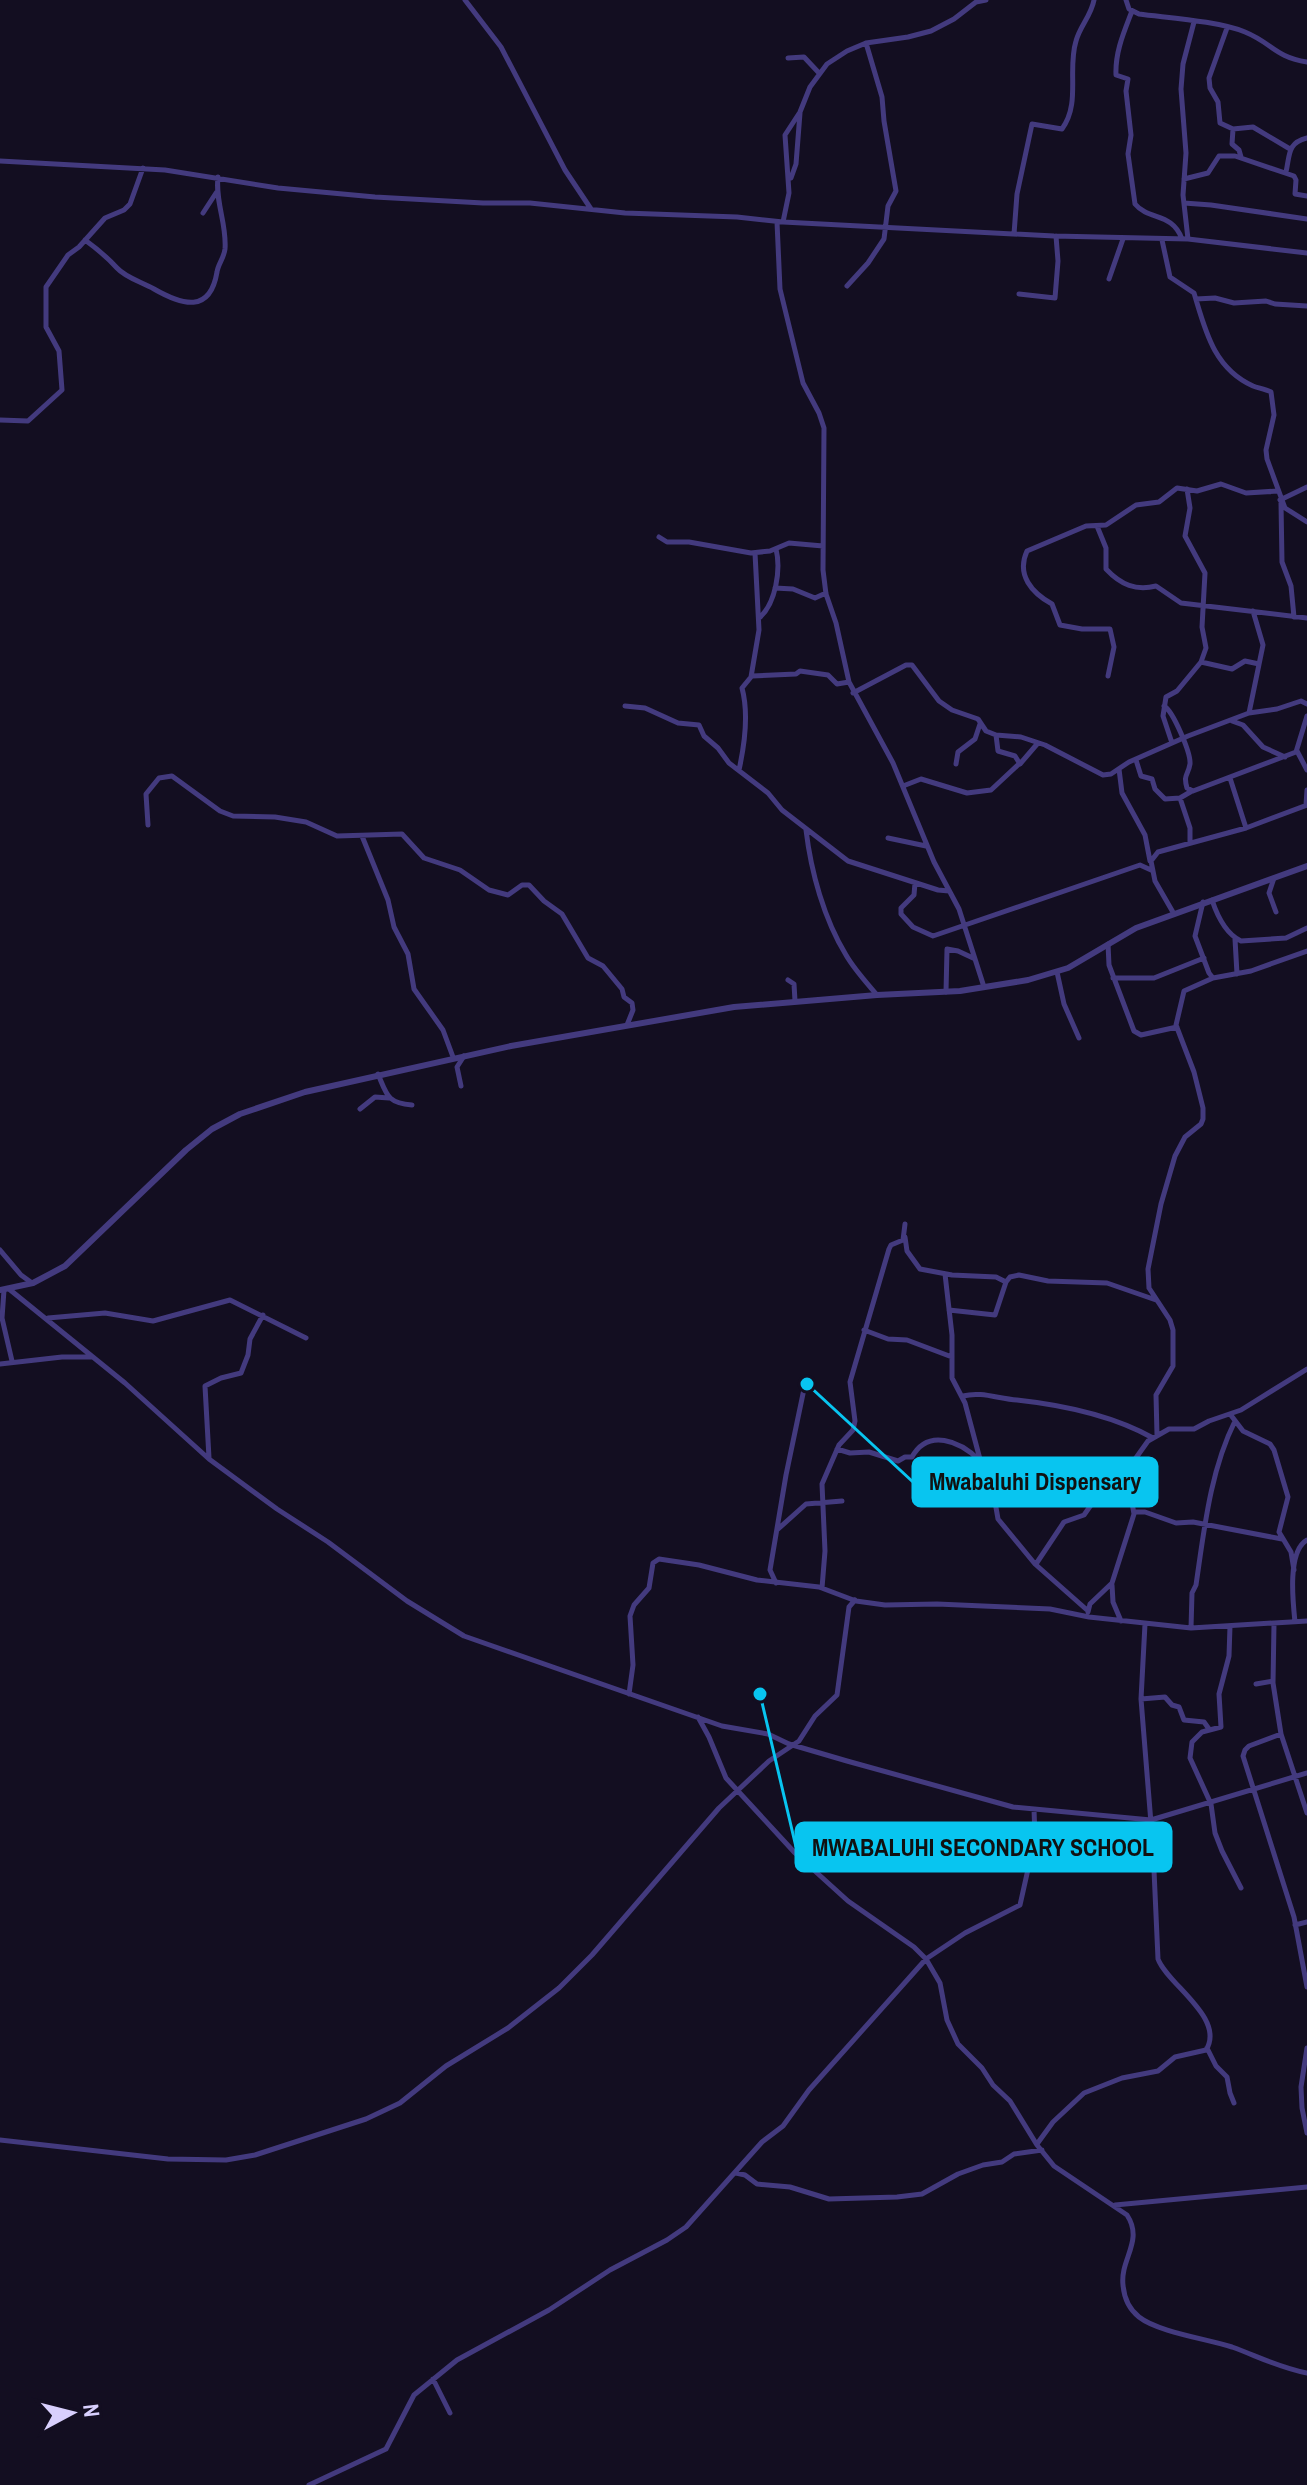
<svg xmlns="http://www.w3.org/2000/svg" width="1307" height="2485" font-family="'Archivo Narrow',sans-serif">
<style>
.lines{fill:none;stroke-linecap:round;stroke-linejoin:round}
.minor{stroke:#433a7e;stroke-width:5}
.tertiary{stroke:#433a7e;stroke-width:6}
.leader{fill:none;stroke:#08c5f0;stroke-width:3}
.callout-dot{fill:#08c5f0;stroke:#130e21;stroke-width:3}
.callout{fill:#08c5f0;stroke:#08c5f0;stroke-width:3}
.callout-label{font-size:24px;text-anchor:middle;font-weight:bold;fill:#111}
</style>
<rect width="100%" height="100%" fill="#130e21"/>
<g class="lines">
<path class="minor" d="M465,0L501,47L565,170L591,209
M1126,0L1129,9L1139,14C1169,18 1218,21 1245,32C1272,43 1275,57 1307,62
M1132,11C1124,32 1115,52 1116,75L1128,79L1126,91L1131,135L1128,154L1135,204C1149,221 1172,212 1182,239
M1227,28L1209,78L1210,88L1218,102L1220,123L1233,129L1232,144L1239,150L1241,157
M788,58L804,57L819,73
M1233,129L1253,127L1290,149
M0,161L165,170L278,188L375,197L483,203H530L625,213L737,217L783,222L1054,236L1188,239L1307,253
M1286,172C1290,155 1287,143 1307,138
M791,178L796,164L800,113
M1184,179L1208,173L1219,156H1235L1294,176L1296,180L1295,194L1307,196
M1184,203L1211,205L1307,219
M203,213L216,193
M777,222L780,289L803,383L819,413L824,428L823,570L826,594L836,623L849,682L893,763L934,862L959,909L984,987
M783,222L789,193L785,135L800,112L810,87L827,64L847,51L866,43L908,37L931,31L954,19L976,2L986,0
M1014,234L1017,194L1032,124L1062,129C1081,103 1067,70 1076,41C1080,26 1091,16 1094,0
M1188,239L1183,195L1186,153L1181,89L1183,64L1194,22
M85,240C96,248 108,258 117,268C126,278 142,282 154,289C182,305 210,314 217,272C218,264 224,258 225,249C227,224 215,202 218,177
M1162,240L1170,277L1194,293C1205,329 1213,368 1253,386C1258,388 1265,389 1271,392L1274,415L1266,450L1267,459L1285,508L1307,522
M1109,279L1123,239
M847,286L868,263L884,239L888,206L896,191L884,121L882,97L866,43
M1019,294L1055,298L1058,261L1056,236
M1196,299L1215,298L1234,303L1266,301L1275,304L1307,306
M0,420L28,421L62,390L59,351L46,327V287L68,255L79,247L105,218L124,210L130,204L143,168
M1280,500L1307,487
M1281,503L1282,562L1291,586L1294,617
M1097,526L1106,548V569C1121,585 1136,591 1156,586L1181,603L1307,618
M659,537L667,542H689L751,553L770,551L789,543L823,546
M775,588L793,589L815,598L826,593
M759,618C776,604 781,569 776,549
M1201,662L1232,669L1245,661L1259,664
M752,676L796,674L800,671L828,675L837,684L849,682
M1108,676L1114,647L1110,629H1082L1060,625L1052,604C1032,593 1016,575 1027,551L1086,526L1106,525L1136,505L1159,502L1177,488L1197,491L1221,484L1246,493L1278,491
M853,693L906,665H912L939,701L952,710L978,719L986,731L996,735L1021,737L1045,745L1103,775L1111,774L1129,762L1188,736L1249,713L1263,645L1253,611
M625,706L645,708L678,723L699,725L704,736L718,748L729,763L768,793L782,810L848,861L938,890L949,891
M1164,706C1173,711 1191,753 1190,764C1188,776 1183,774 1187,788L1193,791L1296,752L1307,716
M1249,713L1277,709L1301,701L1307,704
M1232,721L1243,725L1263,747L1285,757
M996,735L998,751L1015,756L1020,764L1038,743
M1172,743L1163,716L1166,697L1177,691L1201,662L1206,648L1202,627L1205,573L1185,536L1190,508L1187,489
M1297,751L1307,770
M1136,760L1141,776L1152,779L1155,789L1165,799L1180,798L1192,791
M956,764L958,752L975,739L980,724
M1119,769L1122,793L1145,835L1150,861
M739,770C745,743 749,714 742,688L751,677L759,630L755,553
M1230,778L1246,828
M903,786L921,779L967,793L991,790L1020,763
M1180,798L1190,828V843
M1306,805L1307,790
M148,825L146,794L159,778L172,776L220,811L233,816L275,817L306,822L337,836L402,834L424,858L460,870L489,890L508,895L522,885H529L544,901L562,914L588,958L603,966L622,989L624,997L632,1003L633,1010L627,1025
M806,830C811,872 824,919 846,955C854,969 866,982 877,995
M362,836L388,900L394,927L408,954L414,989L443,1030L453,1057
M888,838L926,846
M1274,878L1269,893L1276,912
M915,883L914,895L901,908V914L913,927L933,936L1140,865L1151,870
M1212,900C1217,915 1226,934 1241,941L1286,938L1307,928
M1203,902L1195,936L1209,973L1213,978L1251,971L1307,951
M1174,914L1155,881L1151,861L1158,852L1246,828L1307,805
M1235,939L1237,974
M1108,944L1109,965L1134,1031L1141,1035L1177,1027
M1057,972L1064,1004L1079,1038
M1113,978H1154L1204,958
M788,980L794,984L795,1001
M946,992L947,949L958,951L973,958
M378,1074C387,1095 387,1103 412,1105
M461,1086L457,1067L464,1056
M360,1109L375,1097L389,1098
M905,1237L907,1251L920,1269L952,1275L996,1277L1006,1282
M0,1250L21,1275L32,1283
M945,1274L952,1335V1378L965,1403L981,1463L990,1473L998,1519L1035,1564L1087,1610
M9,1289L125,1383L209,1459L277,1509L328,1542L407,1601L464,1636L722,1726L768,1734L789,1744L847,1761L1013,1807L1151,1820L1307,1773
M4,1290L2,1318L12,1361
M949,1310L995,1315L1006,1282L1010,1277L1019,1275L1048,1281L1107,1283L1156,1300
M48,1318L105,1313L153,1321L230,1300L306,1338
M864,1330L888,1339L907,1340L952,1357
M0,1364L62,1357H91
M963,1396C981,1391 999,1399 1017,1400C1063,1405 1112,1415 1153,1438
M1230,1414L1243,1431L1270,1444L1274,1450L1288,1497L1279,1532L1291,1552L1294,1570
M1157,1435L1156,1395L1173,1366V1330L1170,1320L1149,1288L1148,1269L1161,1204L1175,1156L1185,1137L1201,1124L1203,1119V1108L1194,1072L1176,1025L1184,991L1213,978
M837,1449L850,1453L869,1452L898,1461L905,1457H912C928,1428 960,1441 979,1460
M209,1458L205,1386L221,1378L241,1373L248,1355L250,1339L263,1315
M1135,1512H1145L1176,1523L1193,1522L1282,1539
M777,1530L806,1504L842,1501
M1036,1564L1064,1522L1084,1515L1117,1468L1133,1462L1148,1441L1169,1429H1194L1209,1421L1241,1410L1307,1369
M776,1583L770,1570L786,1475L804,1389
M1112,1585L1113,1602L1121,1621
M822,1588L825,1551L822,1484L839,1445L853,1430L855,1421L850,1382L889,1249L891,1245L903,1240L905,1224
M1088,1612L1090,1604L1112,1583L1134,1514L1128,1480L1131,1464
M1295,1622C1293,1603 1287,1551 1307,1540
M1274,1624L1273,1683L1281,1734L1307,1813
M1230,1626L1229,1656L1219,1694L1221,1727L1202,1732L1192,1742L1190,1758L1211,1804L1215,1833L1222,1851L1241,1888
M1191,1628L1192,1593L1196,1585C1204,1531 1210,1471 1235,1421
M1256,1684L1273,1681
M629,1694L633,1665L630,1616L634,1605L649,1588L653,1563L659,1559L699,1565L757,1580L819,1587L856,1601L885,1605L937,1604L1050,1609L1089,1617L1191,1628L1307,1621
M1141,1699L1165,1697L1172,1705L1179,1707L1184,1720L1204,1722L1209,1729
M698,1717L709,1737L726,1778L795,1853L848,1901L914,1947L926,1959L940,1983L947,2020L958,2044L982,2068L993,2085L1010,2101L1037,2145L1054,2166L1127,2215C1144,2241 1120,2259 1123,2285C1124,2297 1129,2309 1139,2317C1158,2332 1207,2339 1232,2347C1257,2356 1280,2368 1307,2373
M1281,1734L1249,1746L1245,1750L1243,1756L1294,1917L1307,1987
M1295,1925L1307,1922
M1207,2048L1216,2066L1227,2077L1230,2093L1234,2103
M1307,2048L1301,2087L1302,2108L1307,2133
M0,2140L168,2159L226,2160L255,2155L366,2119L400,2103L446,2066L508,2028L559,1988L592,1955L719,1808L769,1761L799,1741L815,1716L837,1695L849,1607L855,1600
M1037,2144L1053,2122L1084,2093L1122,2078L1158,2071L1175,2057L1206,2050C1226,2018 1167,1984 1158,1959L1153,1848L1141,1699L1145,1624
M736,2173L745,2175L757,2184L790,2187L829,2199L897,2197L922,2194L958,2174L983,2165L1002,2162L1014,2154L1042,2150
M1115,2205L1307,2187
M433,2379L450,2413
M309,2485L386,2449L414,2395L457,2360L549,2310L610,2270L667,2240L686,2227L762,2142L783,2126L809,2090L926,1959L965,1933L1020,1905L1035,1838L1034,1809"/>
<path class="tertiary" d="M0,1290L33,1283L65,1266L186,1150L212,1129L240,1114L305,1092L511,1046L734,1007L877,995L960,991L1028,980L1068,968L1136,928L1307,866"/>
</g>
<path class="leader" d="M807 1384L913 1482M760 1694L796 1847"/>
<g class="callout-dot">
<circle cx="807" cy="1384" r="8"/>
<circle cx="760" cy="1694" r="8"/>
</g>
<g class="callout">
<rect x="913" y="1458" width="244" height="48" rx="8"/>
<rect x="796" y="1823" width="375" height="48" rx="8"/>
</g>
<g class="callout-label">
<text x="1035" y="1490">Mwabaluhi Dispensary</text>
<text x="983" y="1856">MWABALUHI SECONDARY SCHOOL</text>
</g>
<g transform="translate(72 2413) rotate(83)" stroke="#130e21" stroke-width="6" paint-order="stroke">
<path d="M0-6L14 30L0 20L-14 30Z" fill="#d8cffd"/>
<text y="-12" font-size="22" font-weight="bold" text-anchor="middle" fill="#d8cffd">N</text>
</g>
</svg>
